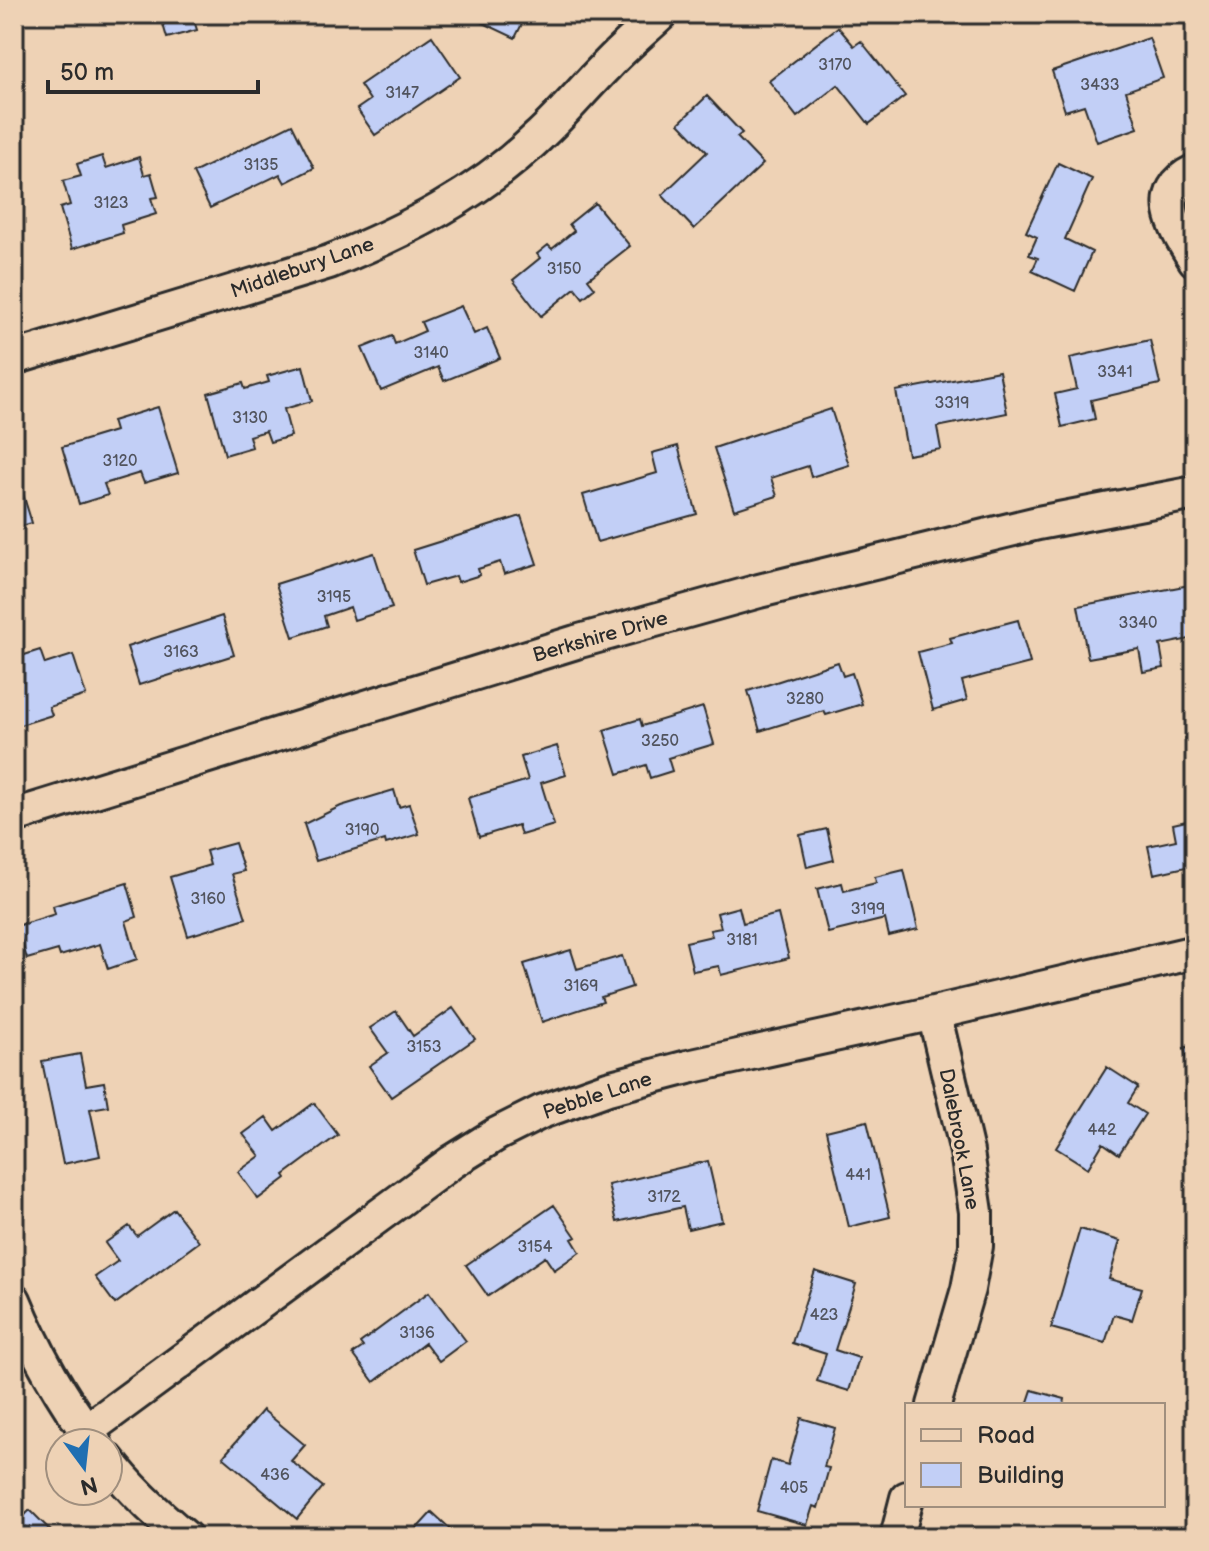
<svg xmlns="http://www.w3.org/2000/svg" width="1209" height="1551" font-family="'Balsamiq Sans',sans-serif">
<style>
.building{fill:#c2cff6;stroke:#2b2b2b;stroke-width:2}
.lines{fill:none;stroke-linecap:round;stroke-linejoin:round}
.street-casing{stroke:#2b2b2b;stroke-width:38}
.street{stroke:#eed2b5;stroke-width:32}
.labels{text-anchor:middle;stroke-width:6;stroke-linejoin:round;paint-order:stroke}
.number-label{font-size:16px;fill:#51545e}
.street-label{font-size:20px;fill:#2b2b2b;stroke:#eed2b5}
</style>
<rect width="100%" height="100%" fill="#eed2b5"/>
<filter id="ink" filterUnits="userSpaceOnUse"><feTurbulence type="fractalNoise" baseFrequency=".0125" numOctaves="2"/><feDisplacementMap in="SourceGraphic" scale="16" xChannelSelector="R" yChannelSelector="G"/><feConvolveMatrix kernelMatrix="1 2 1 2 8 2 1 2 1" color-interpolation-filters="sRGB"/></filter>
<g filter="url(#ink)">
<path class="building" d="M160,14H192L197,30L167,38Z
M477,14H527L515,38L475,19Z
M838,27L854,46L861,41L905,96L869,124L838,85L797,117L769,81Z
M432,36L460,77L375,135L357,109L370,100L360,85Z
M1149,38L1163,78L1126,91L1138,128L1097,142L1084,105L1065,111L1052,71Z
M707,96L742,133L737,137L763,164L694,229L662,195L707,152L679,123Z
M292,124L314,168L285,183L280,174L210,208L193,173Z
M102,156L106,168L139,157L144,175L151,173L158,197L151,198L156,214L121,225L123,233L72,249L60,208L70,205L63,181L81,176L77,164Z
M1058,163L1092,179L1065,239L1092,252L1075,291L1032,271L1038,258L1029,255L1037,237L1026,232Z
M595,203L630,246L588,279L595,288L583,298L575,288L541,316L513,280L540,258L537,254L548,245L552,249L574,231L569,224Z
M461,306L474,334L487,328L500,358L444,381L438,367L381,391L362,348L392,336L395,344L425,331L421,322Z
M1150,340L1160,384L1091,400L1095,419L1062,427L1055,394L1077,389L1070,358Z
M303,366L312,401L284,409L291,436L270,442L266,431L249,436L252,447L225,455L208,393L243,383L245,389L269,382L267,376Z
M999,371L1007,413L937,427L941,449L908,455L896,391Z
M158,407L178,473L144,483L140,473L104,484L108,495L79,504L62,447L115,431L112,421Z
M831,409L849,465L811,477L808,466L771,478L777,496L734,510L714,448Z
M678,446L697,514L597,542L583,495L657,473L652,453Z
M17,475L32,523L14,528V476Z
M521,516L537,564L504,574L500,562L478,569L480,575L458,582L456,576L424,585L413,550Z
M374,553L392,608L354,620L350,607L324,616L327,626L293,637L276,584Z
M1195,584V638L1160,645L1164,668L1143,672L1139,649L1088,658L1078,606Z
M222,616L234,655L139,685L127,647Z
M1018,620L1030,663L962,681L967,700L933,710L918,652L952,643L950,638Z
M40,650L45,664L73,655L86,695L49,707L52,715L14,727V674L20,673L15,658Z
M838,662L843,676L852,673L862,704L826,715L824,711L760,731L748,691Z
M703,707L714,744L668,758L672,771L650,778L646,765L618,774L604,730L640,719L642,726Z
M557,746L566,775L541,783L554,825L521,835L518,825L479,837L468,798L528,780L521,757Z
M394,790L399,807L409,804L419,834L386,844L385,840L316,861L304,824L341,806Z
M1195,819V865L1154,874L1148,846L1176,840L1173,824Z
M827,829L834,860L807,867L800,835Z
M235,843L244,871L232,874L246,918L188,936L170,877L210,865L206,851Z
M904,870L918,929L889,936L885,919L828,933L817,889L842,883L844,891L876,883L875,877Z
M127,883L137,917L126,921L137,959L108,969L100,944L60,956L58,950L27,959L17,926L55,914L53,906Z
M739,907L743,923L778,914L789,958L721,975L719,966L693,971L686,942L712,936L710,930L721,928L717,913Z
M571,950L577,969L622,956L632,987L601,997L603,1002L542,1022L524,964Z
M453,1008L475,1039L391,1097L369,1066L388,1053L370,1028L396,1011L413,1036Z
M1195,1045V1086L1193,1087L1184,1048Z
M80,1054L86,1085L104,1082L108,1106L90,1109L100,1156L63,1164L42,1061Z
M1107,1067L1138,1087L1128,1103L1145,1114L1119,1154L1103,1143L1088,1168L1056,1148Z
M314,1103L338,1135L284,1175L286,1178L258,1199L238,1172L260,1156L243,1134L266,1117L276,1131Z
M867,1121L890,1217L849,1227L826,1131Z
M708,1161L722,1221L688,1229L683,1207L617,1222L608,1185Z
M554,1205L576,1237L572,1239L580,1252L554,1270L545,1257L488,1296L466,1265Z
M174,1209L199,1242L115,1304L95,1277L118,1261L105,1243L129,1226L137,1236Z
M1080,1229L1120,1241L1109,1279L1142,1288L1132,1320L1114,1315L1105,1343L1051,1328Z
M815,1271L856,1284L835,1350L859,1358L849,1391L817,1381L826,1354L792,1343Z
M429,1292L466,1341L439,1361L425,1343L374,1382L353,1354L363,1347L360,1343Z
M1032,1390L1065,1399L1064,1405H1027Z
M263,1410L305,1445L291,1461L323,1487L297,1519L223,1457Z
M801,1418L835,1428L824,1467L829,1468L818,1508L813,1506L807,1525L757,1511L771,1460L788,1465Z
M30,1510L57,1537H14V1526Z
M432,1512L457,1535L455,1537H409Z"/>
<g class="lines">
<defs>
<path id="street" d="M1195,171C1150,192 1177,231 1195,260
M14,358L329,262C406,231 479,194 539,136C563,114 584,88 607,65C624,47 643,31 661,14
M14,816L576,642L759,591L1038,523L1195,493
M934,1013L967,1152L976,1212V1246L968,1289L934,1405
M14,1300C35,1351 62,1399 95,1443
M86,1431L452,1162L497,1134L541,1112L608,1088L688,1067L934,1013L1195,952
M108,1460C130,1489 157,1514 185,1537
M897,1537L907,1498"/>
</defs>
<use href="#street" class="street-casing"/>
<use href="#street" class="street"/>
</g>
</g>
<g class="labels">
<g class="number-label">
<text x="835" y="70">3170</text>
<text x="1100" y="90">3433</text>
<text x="402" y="98">3147</text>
<text x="261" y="170">3135</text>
<text x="111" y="208">3123</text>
<text x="564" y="274">3150</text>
<text x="431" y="358">3140</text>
<text x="1115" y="377">3341</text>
<text x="952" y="408">3319</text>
<text x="250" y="423">3130</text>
<text x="120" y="466">3120</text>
<text x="334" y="602">3195</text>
<text x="1138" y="628">3340</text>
<text x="181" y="657">3163</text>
<text x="805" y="704">3280</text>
<text x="660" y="746">3250</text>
<text x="362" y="835">3190</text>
<text x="208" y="904">3160</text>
<text x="868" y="914">3199</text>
<text x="742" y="945">3181</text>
<text x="581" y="991">3169</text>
<text x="424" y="1052">3153</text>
<text x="1102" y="1135">442</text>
<text x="858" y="1180">441</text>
<text x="664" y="1202">3172</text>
<text x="535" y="1252">3154</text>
<text x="824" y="1320">423</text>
<text x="417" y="1338">3136</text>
<text x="275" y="1480">436</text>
<text x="794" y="1493">405</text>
</g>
<g class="street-label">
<text transform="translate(302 267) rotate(-19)" y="7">Middlebury Lane</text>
<text transform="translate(600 636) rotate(-16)" y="7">Berkshire Drive</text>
<text transform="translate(597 1095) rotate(-18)" y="7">Pebble Lane</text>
<text transform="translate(960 1139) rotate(79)" y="7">Dalebrook Lane</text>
</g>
</g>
<rect width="1209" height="1551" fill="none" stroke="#eed2b5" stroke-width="48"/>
<rect x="24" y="24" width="1161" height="1503" fill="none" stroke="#2b2b2b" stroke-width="3" filter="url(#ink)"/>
<rect x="905" y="1403" width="260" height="104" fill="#eed2b5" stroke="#a08f7e" stroke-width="2"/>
<rect x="921" y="1429" width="40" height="12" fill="#eed2b5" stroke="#a08f7e" stroke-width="2"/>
<text x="977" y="1443" font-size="24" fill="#2b2b2b">Road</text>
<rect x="921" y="1463" width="40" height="24" fill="#c2cff6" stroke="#a08f7e" stroke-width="2"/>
<text x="977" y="1483" font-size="24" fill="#2b2b2b">Building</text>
<g transform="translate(84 1467) rotate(165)"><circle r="38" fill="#eed2b5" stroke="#a08f7e" stroke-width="2"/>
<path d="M0-6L14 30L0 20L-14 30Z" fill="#1f6fb2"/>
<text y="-12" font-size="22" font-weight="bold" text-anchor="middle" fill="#2b2b2b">N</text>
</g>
<path d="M48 80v12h210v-12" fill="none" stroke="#2b2b2b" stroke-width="4"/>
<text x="60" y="80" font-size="24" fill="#2b2b2b" stroke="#eed2b5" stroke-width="6" paint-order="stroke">50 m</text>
</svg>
